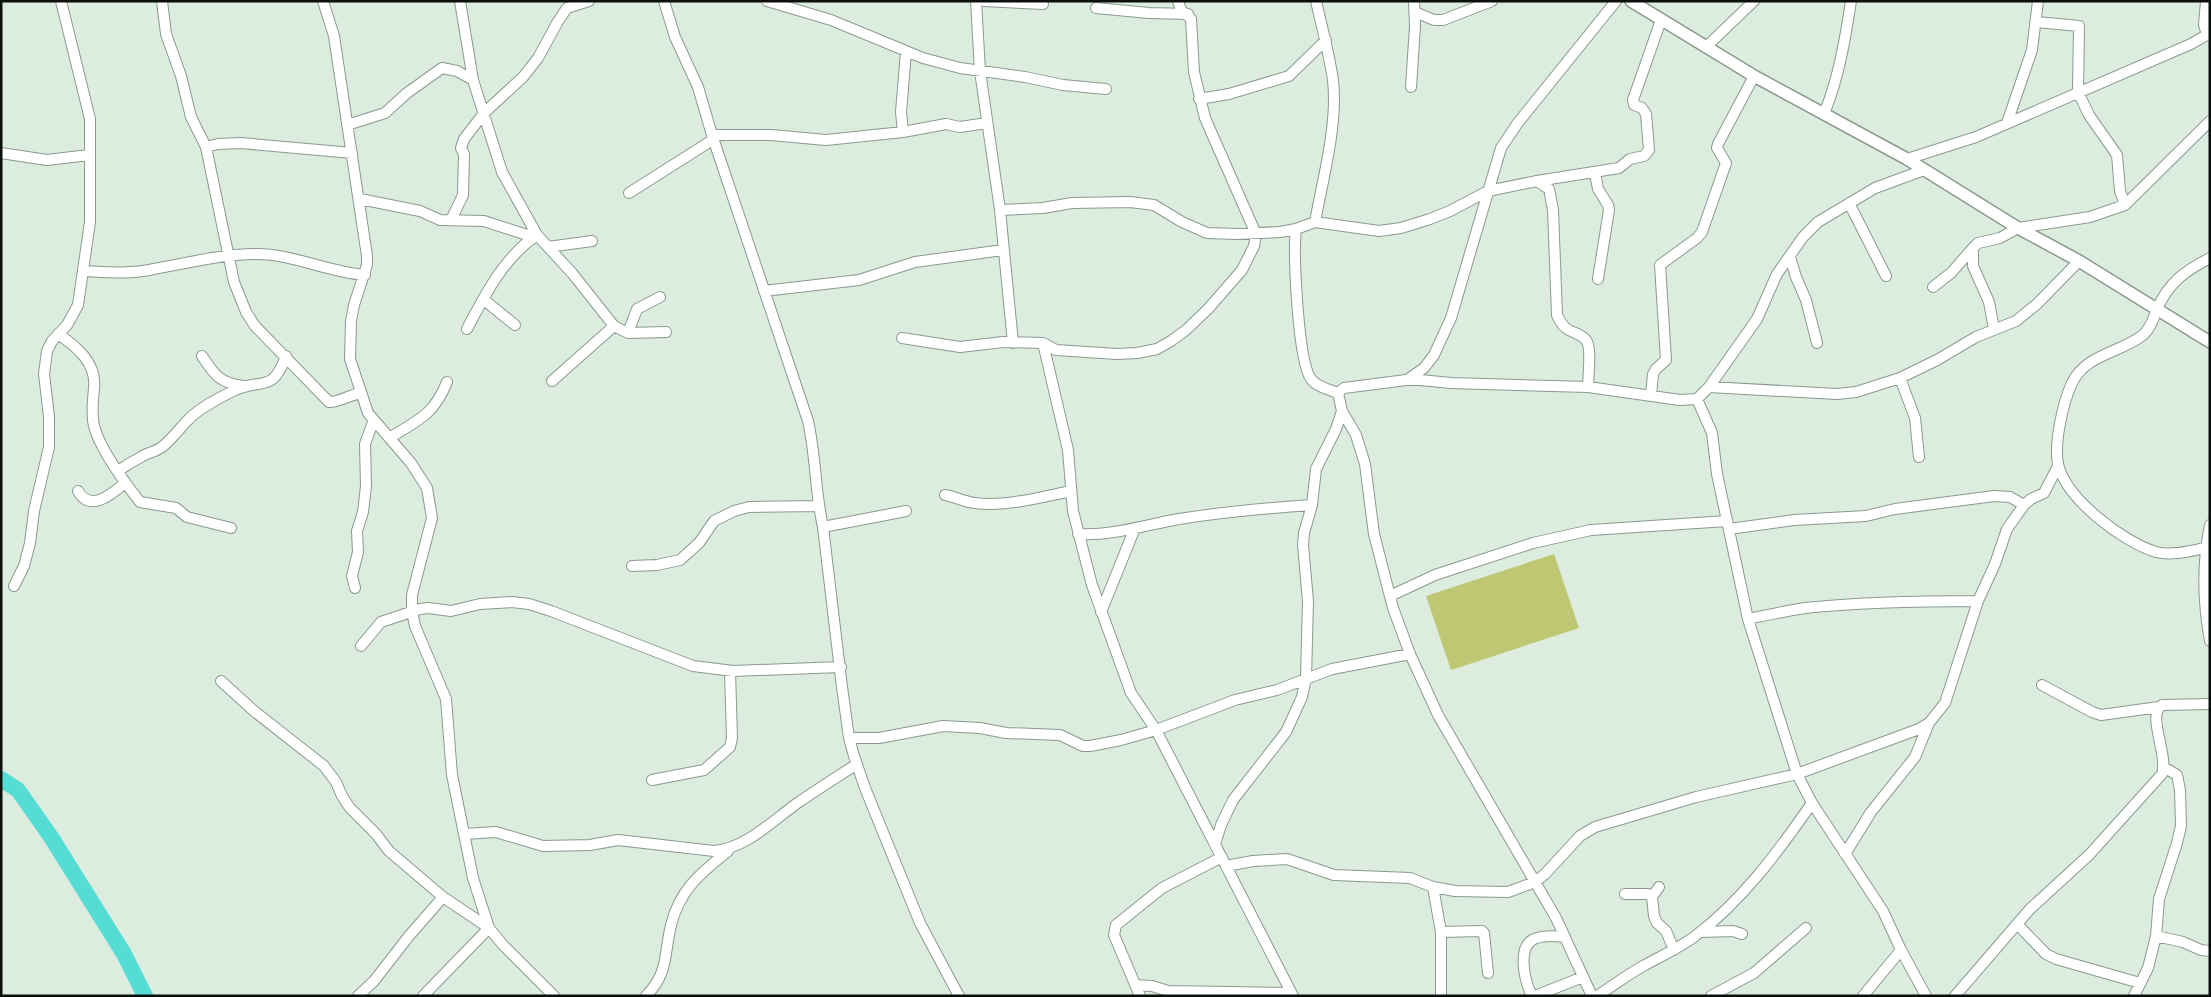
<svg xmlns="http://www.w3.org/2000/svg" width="2211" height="997" font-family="'Public Sans',sans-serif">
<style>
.pitch{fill:#bfc773}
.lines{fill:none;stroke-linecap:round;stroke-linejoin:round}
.river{stroke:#55dcd4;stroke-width:16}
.minor-casing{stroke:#8a9a8d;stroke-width:12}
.tertiary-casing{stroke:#8a9a8d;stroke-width:14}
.minor{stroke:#fff;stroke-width:10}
.tertiary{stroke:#fff;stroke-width:11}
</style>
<rect width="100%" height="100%" fill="#dceddf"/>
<path class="pitch" d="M1554,554L1579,628L1451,670L1426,596Z"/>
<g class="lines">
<path class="river" d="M1,779L18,790L51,837L124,954L145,996"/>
<defs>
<path id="minor" d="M162,1L166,34L181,76L191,117L206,147L234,282L246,312L255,326L329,402C337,403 350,395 360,393
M323,1L334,36L367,256V265L354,305L351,321L350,359L368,413L411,463L427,488L432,518L412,595V611L415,626L446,699L452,775L473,878L489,928L503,945L554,996
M460,1L473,80L502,172L537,235L572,273L614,326
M664,1L675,37L698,87L712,135L808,421C816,456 815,492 823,527L842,687L849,738L854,756L865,788L920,923L959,996
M767,1L831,20L923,58L960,68L1025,77L1063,85L1106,89
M976,1L980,71L1000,210L1013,343
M984,1L1043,4
M2206,1L2204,25L2207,34
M1096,8L1149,13L1188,14
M1415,12L1434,20H1443L1492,1
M2037,22L2079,26L2078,92L2089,115L2117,155L2120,191L2125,205
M1706,47L1754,1
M1411,87L1415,26L1414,1
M1199,99L1229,94L1289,76L1326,40
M1824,114C1839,77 1845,40 1851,1
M2007,123L2032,50L2038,1
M347,125L385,113L407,93L442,68L457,71L473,80
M903,132L901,112L906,52
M712,135H771L826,140L903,132L946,124L960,127L987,123
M206,147L218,144L241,143L352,153
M1,153L47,160L89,155
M1907,159L1976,137L2191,44L2210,33
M1595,173L1598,189L1608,205L1609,210L1598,279
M1537,181L1619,168L1630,159L1644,156L1649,150L1646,114L1642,108L1634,105L1633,100L1661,20
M629,193L714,139
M360,199L420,211L440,220L484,221L524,234L537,235
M1849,203L1886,276
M1000,210L1043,208L1072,203L1130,202L1154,205L1182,222L1207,233L1238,234L1280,232L1296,229L1315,222L1379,231L1401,228L1430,219L1450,211L1488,191L1537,181L1549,189L1553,210L1557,315C1566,336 1576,329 1586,340C1592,347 1588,378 1588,387
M451,220L463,195L464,154L461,148L464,139L484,113L523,77L538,58L557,23L567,8L589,1
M1315,222C1323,178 1338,124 1333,80C1329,53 1322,28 1316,1
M1296,229C1293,254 1298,361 1311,379C1317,387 1330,390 1338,393
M548,247L592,241
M1790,257L1796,277L1806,300L1817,343
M84,271C106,272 128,274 149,270C184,264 220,254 256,254C294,254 327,272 365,275
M1933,287L1951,273L1973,248
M764,291L859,280L915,262L1003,250
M483,299L515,325
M467,329C485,295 504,257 537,235
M1994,329L1989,302L1973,266V248L1978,243L2000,238L2018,228L2090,217L2125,205L2210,121
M628,333L637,309L660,297
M58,334C76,346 97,363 94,388C93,401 91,413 94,426C100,449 125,483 140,502L176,508L187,517L231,528
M902,338L960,347L1003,342L1043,343L1056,350L1117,354L1137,353L1157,349L1171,341L1186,330L1208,309L1242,270L1254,246L1256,234L1205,118L1194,72L1191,19L1181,10L1178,1
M1043,343L1068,450L1073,511L1092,585L1131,693L1156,730L1293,996
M202,356C215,376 220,383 244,386
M1900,378L1915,418L1919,457
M1407,380L1424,368L1434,355L1451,318L1501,148L1517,124L1616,1
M552,381L614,326L628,333L666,332
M1709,387L1837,394L1856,392L1900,378L1937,360L1976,337L2016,321L2037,304L2079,261
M1651,395L1653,374L1656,369L1666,360L1660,265L1697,238L1702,232L1726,163L1717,148L1718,144L1754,76
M1697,399L1712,433L1717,474L1748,619L1797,774L1812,803L1883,911L1901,950L1926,996
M389,438C417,421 434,415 447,382
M118,471C125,466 133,461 141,457C147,453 155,452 162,447C172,439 179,429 188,420C199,408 219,398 233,391C261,377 272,395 286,356
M78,491C90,513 112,494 125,483
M945,495C956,497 965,502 975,503C1006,507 1041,497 1071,491
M2210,525C2202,563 2203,603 2210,641
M823,527L906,511
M1729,529L1794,520L1866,516L1895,509L1994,496L2010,497L2024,505
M1078,534C1112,536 1145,525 1179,519C1223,512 1267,508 1312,505
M2205,548C2190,551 2172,556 2156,552C2123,542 2066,499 2058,464C2054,443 2063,402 2072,383C2086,354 2120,353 2143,335C2151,328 2153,319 2157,309C2169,282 2185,271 2210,258
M632,566L657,565L680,560L699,543L714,521L734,511L749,507L818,506
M14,586L24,566L30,543L34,511L49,447V417L44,374L47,351L52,341L67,325L78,305L90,222V119L61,1
M355,588L352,576L358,552L357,531L363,512L366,486L365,444L373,422
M1390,596L1435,575L1533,543L1591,530L1727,521
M1101,612L1135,528
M1748,619C1767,615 1786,611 1805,608C1862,602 1920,601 1978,601
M361,646L381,622L420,609L428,608L451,611L480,604L512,602L529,604L551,611L693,666L733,671L841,667
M221,681L254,711L324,766L336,782L342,796L350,808L376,834L389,851L443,897L489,928L423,996
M2042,685L2092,712L2101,715L2159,707
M849,738H879L943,726L980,728L1006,733L1060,735L1083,746H1090L1121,740L1156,730L1235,700L1277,690L1332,669L1410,654
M652,780L704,770L730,747L732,738L730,671
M464,834L496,832L543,846L590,845L618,840L714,851C747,848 773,820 799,802C818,789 837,777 857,764
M1215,844L1221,825L1233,800L1286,732L1302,697L1306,678L1308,601L1303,545L1304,533L1312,505L1316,469L1336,429L1342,411
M1845,854L1871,812L1915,757L1929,723
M1226,866L1253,861L1287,859L1334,875L1410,878L1433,887L1455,891L1508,892L1535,882L1545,874L1580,836L1595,827L1696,797L1797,774L1919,729L1929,723L1945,703L1978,601L1995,564L2007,529L2024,505L2031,499L2044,493L2058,466
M1433,887L1441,932V996
M1659,887L1652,897L1654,916L1657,923L1666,931L1674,950
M1625,894H1648L1652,897
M2017,924L2046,954L2056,959L2140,983
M1441,932L1482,931L1484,933L1488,973
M1701,932L1733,931L1742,934
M2156,936L2183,942L2201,950L2210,951
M1135,985L1152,986L1168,991L1291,993
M358,996L374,981L409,936L443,897
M646,996C669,973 664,953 671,925C680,889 701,873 728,851
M1140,996L1114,935L1116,925L1162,888L1222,857
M1532,996C1525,982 1515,944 1537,938C1545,935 1556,936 1565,937
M1535,996L1583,977
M1592,996L1556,918L1438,715L1410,654L1393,608L1374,534L1365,464L1356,435L1342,411L1338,393L1344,388L1406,380H1420L1451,383L1588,387L1680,400L1697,399L1709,387L1757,319L1777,274L1803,237L1818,222L1875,188L1924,170
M1597,996C1613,986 1628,974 1645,965C1661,956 1679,948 1694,937C1742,901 1778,852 1812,803
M1711,996L1754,973L1806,928
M1863,996L1901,950
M1955,996L2030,909L2089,855L2162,774C2169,756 2146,714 2162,705L2210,704
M2134,996L2148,968L2156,936L2159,899L2177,843L2181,826L2180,790L2177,775L2165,768"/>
<path id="tertiary" d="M1631,1L1754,76L1907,159L2018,228L2079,261L2210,342"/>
</defs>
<use href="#minor" class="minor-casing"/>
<use href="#tertiary" class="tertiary-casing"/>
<use href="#minor" class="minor"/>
<use href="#tertiary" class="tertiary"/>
</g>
<rect width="2211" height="997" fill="none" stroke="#0b100c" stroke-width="5"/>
</svg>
